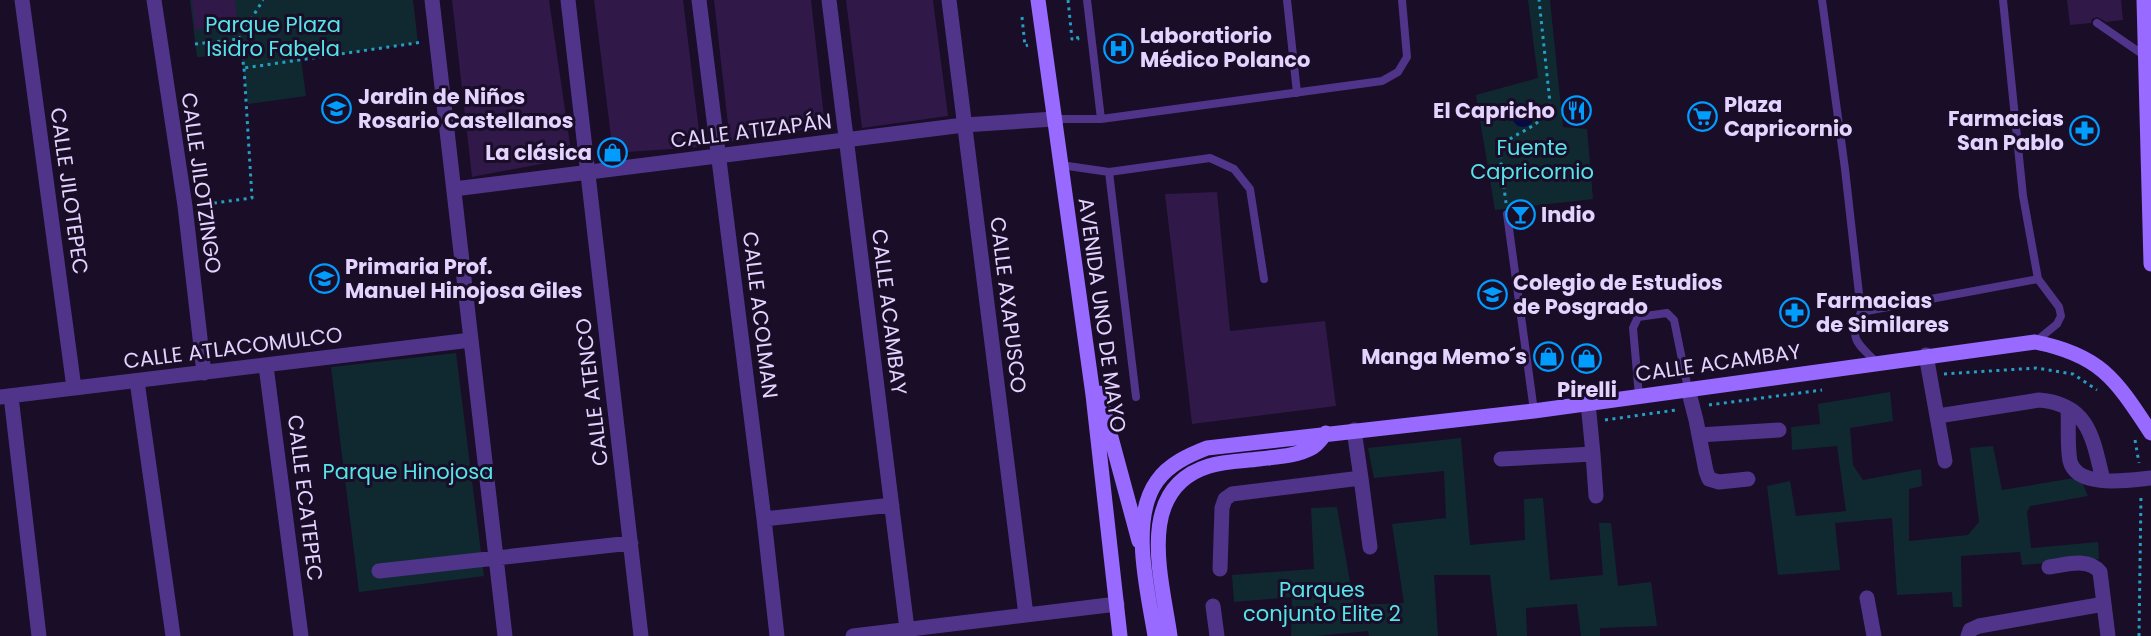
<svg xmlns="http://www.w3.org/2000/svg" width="2151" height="636" font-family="Poppins,sans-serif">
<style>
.green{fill:#102931}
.water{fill:#060b47}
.building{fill:#301849}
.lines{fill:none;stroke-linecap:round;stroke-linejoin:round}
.path{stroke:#259ec1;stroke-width:3;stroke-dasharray:3 4.5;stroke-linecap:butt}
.lane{stroke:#503489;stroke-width:8}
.street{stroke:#503489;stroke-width:15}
.secondary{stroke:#986aff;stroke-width:15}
.labels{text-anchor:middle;stroke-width:6;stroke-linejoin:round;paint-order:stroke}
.park-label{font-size:21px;fill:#55e4e9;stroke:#190d27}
.poi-label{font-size:21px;font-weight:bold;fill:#e4d3ff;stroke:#190d27;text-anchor:start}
.street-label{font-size:21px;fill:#e4d3ff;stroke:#190d27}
</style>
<rect width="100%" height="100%" fill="#190d27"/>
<path class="green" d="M190,0H413L418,43L301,59L306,96L248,104L241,55L197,57Z
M1528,0H1550L1563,127L1587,129L1593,199L1495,210L1476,95L1538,78Z
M456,353L484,576L359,592L331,367Z
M1890,392L1893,421L1850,428L1853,465L1863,480L1921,469L1922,486L1909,489V541L1968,535L1979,522L1970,448L1993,446L2002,490L2080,477L2088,496L2030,506L2027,512L2031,548L2098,542L2099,559L2022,565L2020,552L1961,556L1962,607H1953L1952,592L1897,595L1892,518L1835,523L1840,570L1778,575L1767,486L1790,481L1796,516L1846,511L1837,446L1792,450L1791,427L1820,424L1818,404Z
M1461,438L1470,545L1525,540L1524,499L1543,498L1550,580L1603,575L1599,523H1611L1618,586L1651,582L1657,626L1600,628V636H1581L1577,604L1526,608L1527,636H1497L1490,575H1434L1438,636H1369L1368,631L1316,636H1291L1292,597L1234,602L1232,575L1314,569L1311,508L1337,507L1354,605L1404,603L1392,524L1446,518L1444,471L1374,478L1368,448Z"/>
<path class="water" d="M1512 116a11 11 0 1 1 22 0a11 11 0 1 1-22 0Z"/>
<path class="building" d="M192,0H235L238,24L195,30Z
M452,0H549L572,158L472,177Z
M594,0H683L701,147L613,153Z
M714,0H811L825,126L730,142Z
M846,0H933L948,116L862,128Z
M2067,0H2121L2123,20L2106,22L2097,17L2092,19L2091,23L2070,25Z
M1217,192L1230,331L1325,321L1336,406L1192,424L1165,194Z"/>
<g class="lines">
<path class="path" d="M1068,0L1072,39H1078L1077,36
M1022,17L1025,46L1028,45
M239,39L263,0
M195,44L239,39L244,68L423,42
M1506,203C1505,193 1499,159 1501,151C1506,131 1542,133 1550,103L1539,0
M199,205L252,198L244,68
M1944,374L2036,368L2073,374L2097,390
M1709,405L1822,390
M1605,420L1676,410
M2135,440L2139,463
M2139,636L2141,494"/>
<path class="lane" d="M1087,0L1101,119
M1287,0L1297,93
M1822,0L1845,169L1861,312L2038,279
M2003,0L2023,196L2038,279L2059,307L2061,316L2057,324L2035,342
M2097,23L2145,56
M1054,119H1101L1382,81L1398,72L1407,57L1402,0
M1061,165L1109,172L1136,397
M1109,172L1210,158L1234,169L1250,189L1264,279
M1507,214L1534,411
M1861,312C1849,341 1856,341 1876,362
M1639,396L1633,328L1638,317L1667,313L1674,320L1688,389"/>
<path class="street" d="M22,0L74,388
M154,0L185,206L204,373
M432,0L505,636
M568,0L641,636
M699,0L764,519L777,636
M829,0L907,629
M949,0L1026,615
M454,189L964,125L1054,119
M1926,355L1945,461
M266,366L301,636
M137,381L173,636
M1688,389L1696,420L1706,471L1709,479L1719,482L1748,479
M11,396L39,636
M0,397L471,340
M2068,409C2069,425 2067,445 2070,461C2077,489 2130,480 2151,478
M1938,416L2039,400C2090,404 2093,440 2103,480
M1699,435L1779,430
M1593,454L1596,496
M1501,459L1593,454L1588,403
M1361,478L1370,547
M764,519L892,505
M2049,567C2066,565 2088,557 2100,572L2108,636
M1220,569L1222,508L1225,499L1232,494L1361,478L1354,430
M379,571L631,543
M1867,598L1874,636
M1213,606L1217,636
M853,636L1117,604
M1968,636L1970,630L1979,626L2104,604"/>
<path class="secondary" d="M1038,0L1093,395L1120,636
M2144,0L2151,264
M1099,393L1139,541
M1155,636C1148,592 1129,520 1157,481C1169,464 1189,455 1207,448L1534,411L2035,342C2101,355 2116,380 2151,433
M1170,636C1162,579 1134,489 1209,466C1225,461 1243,461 1259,459C1276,457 1298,456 1313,447C1318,444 1322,438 1326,433"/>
</g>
<defs>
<symbol id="hospital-ring" viewBox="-11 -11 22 22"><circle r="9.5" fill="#190d27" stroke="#009cfe" stroke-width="1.5"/><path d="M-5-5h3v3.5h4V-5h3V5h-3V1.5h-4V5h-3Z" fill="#009cfe"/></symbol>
<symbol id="school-ring" viewBox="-11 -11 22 22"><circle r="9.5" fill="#190d27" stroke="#009cfe" stroke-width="1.5"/><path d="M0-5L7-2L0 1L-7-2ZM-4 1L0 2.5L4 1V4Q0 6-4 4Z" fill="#009cfe"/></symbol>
<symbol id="restaurant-ring" viewBox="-11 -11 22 22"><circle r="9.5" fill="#190d27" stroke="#009cfe" stroke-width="1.5"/><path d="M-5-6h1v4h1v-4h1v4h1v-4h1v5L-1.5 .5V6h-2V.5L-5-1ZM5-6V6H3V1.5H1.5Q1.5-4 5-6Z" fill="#009cfe"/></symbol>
<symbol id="supermarket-ring" viewBox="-11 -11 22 22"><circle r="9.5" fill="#190d27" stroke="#009cfe" stroke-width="1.5"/><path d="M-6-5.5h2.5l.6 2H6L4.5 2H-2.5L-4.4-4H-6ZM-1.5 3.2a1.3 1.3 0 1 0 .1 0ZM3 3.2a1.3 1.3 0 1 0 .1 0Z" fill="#009cfe"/></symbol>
<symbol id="pharmacy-ring" viewBox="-11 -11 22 22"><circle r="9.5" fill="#190d27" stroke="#009cfe" stroke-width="1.5"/><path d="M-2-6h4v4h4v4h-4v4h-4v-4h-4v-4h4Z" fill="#009cfe"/></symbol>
<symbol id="shop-ring" viewBox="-11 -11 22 22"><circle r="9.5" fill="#190d27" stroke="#009cfe" stroke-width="1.5"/><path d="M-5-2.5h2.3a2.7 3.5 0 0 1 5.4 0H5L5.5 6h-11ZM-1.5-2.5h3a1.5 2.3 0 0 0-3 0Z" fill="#009cfe"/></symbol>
<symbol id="bar-ring" viewBox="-11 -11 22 22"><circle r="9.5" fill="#190d27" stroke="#009cfe" stroke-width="1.5"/><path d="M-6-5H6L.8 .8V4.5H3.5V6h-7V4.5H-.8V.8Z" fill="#009cfe"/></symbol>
</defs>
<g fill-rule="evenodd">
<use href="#hospital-ring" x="1102" y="32" width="33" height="33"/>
<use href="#school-ring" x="320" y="92" width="33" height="33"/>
<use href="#restaurant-ring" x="1560" y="94" width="33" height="33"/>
<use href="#supermarket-ring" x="1686" y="100" width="33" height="33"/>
<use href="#pharmacy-ring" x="2068" y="114" width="33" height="33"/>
<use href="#shop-ring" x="596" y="136" width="33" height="33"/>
<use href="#bar-ring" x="1504" y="198" width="33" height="33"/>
<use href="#school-ring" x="308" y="262" width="33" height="33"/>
<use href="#school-ring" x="1476" y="278" width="33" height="33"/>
<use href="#pharmacy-ring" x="1778" y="296" width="33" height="33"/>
<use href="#shop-ring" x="1532" y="340" width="33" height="33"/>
<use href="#shop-ring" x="1570" y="342" width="33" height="33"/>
</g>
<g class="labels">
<g class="park-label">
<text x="273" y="32">Parque Plaza<tspan x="273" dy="24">Isidro Fabela</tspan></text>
<text x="1532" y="155">Fuente<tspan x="1532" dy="24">Capricornio</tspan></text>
<text x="408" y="479">Parque Hinojosa</text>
<text x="1322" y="597">Parques<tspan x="1322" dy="24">conjunto Elite 2</tspan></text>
</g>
<g class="poi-label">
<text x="1140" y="43">Laboratiorio<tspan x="1140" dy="24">Médico Polanco</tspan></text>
<text x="358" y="104">Jardin de Niños<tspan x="358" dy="24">Rosario Castellanos</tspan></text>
<text x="1724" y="112">Plaza<tspan x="1724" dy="24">Capricornio</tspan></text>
<text x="1555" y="118" text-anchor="end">El Capricho</text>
<text x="2064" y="126" text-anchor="end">Farmacias<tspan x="2064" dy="24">San Pablo</tspan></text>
<text x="592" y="160" text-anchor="end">La clásica</text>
<text x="1541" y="222">Indio</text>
<text x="345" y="274">Primaria Prof.<tspan x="345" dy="24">Manuel Hinojosa Giles</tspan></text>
<text x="1513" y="290">Colegio de Estudios<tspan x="1513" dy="24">de Posgrado</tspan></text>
<text x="1816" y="308">Farmacias<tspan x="1816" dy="24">de Similares</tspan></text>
<text x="1527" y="364" text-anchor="end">Manga Memo´s</text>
<text x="1587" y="397" text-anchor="middle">Pirelli</text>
</g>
<g class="street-label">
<text transform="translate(751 131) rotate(-7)" y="7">CALLE ATIZAPÁN</text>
<text transform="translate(201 183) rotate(82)" y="7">CALLE JILOTZINGO</text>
<text transform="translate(69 191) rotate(82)" y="7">CALLE JILOTEPEC</text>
<text transform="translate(1008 305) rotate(83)" y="7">CALLE AXAPUSCO</text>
<text transform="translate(889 312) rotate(83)" y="7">CALLE ACAMBAY</text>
<text transform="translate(760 315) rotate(83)" y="7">CALLE ACOLMAN</text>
<text transform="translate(1102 315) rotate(82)" y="7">AVENIDA UNO DE MAYO</text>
<text transform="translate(233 348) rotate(-7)" y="7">CALLE ATLACOMULCO</text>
<text transform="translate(1718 363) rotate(-8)" y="7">CALLE ACAMBAY</text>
<text transform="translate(592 392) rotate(-97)" y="7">CALLE ATENCO</text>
<text transform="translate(305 498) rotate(83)" y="7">CALLE ECATEPEC</text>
</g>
</g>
</svg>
